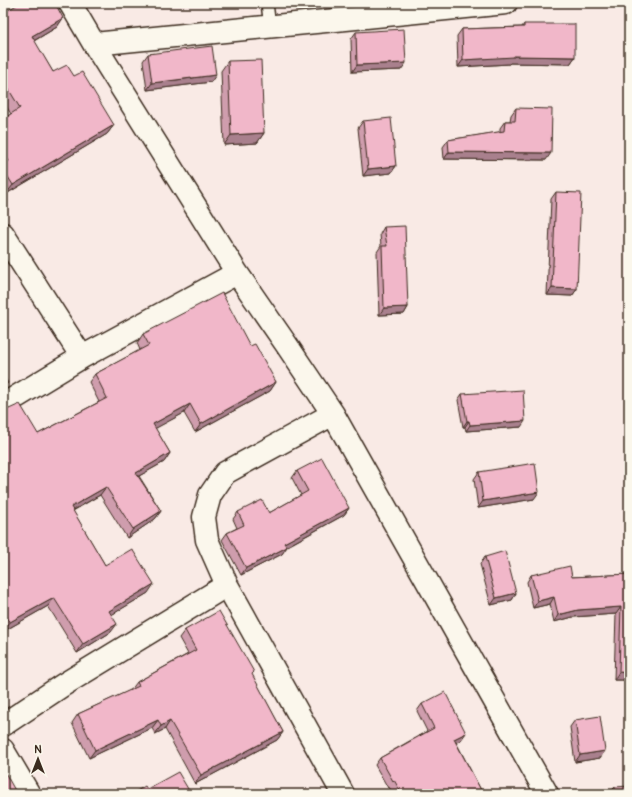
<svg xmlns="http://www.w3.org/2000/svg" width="632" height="797" font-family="Pangolin,sans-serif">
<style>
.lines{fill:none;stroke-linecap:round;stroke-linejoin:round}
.service-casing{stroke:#3b2a1e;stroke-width:14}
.minor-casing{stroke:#3b2a1e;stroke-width:25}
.service{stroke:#fbf7ec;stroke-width:11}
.minor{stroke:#fbf7ec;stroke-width:22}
.wall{fill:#cf9dad;stroke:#3b2a1e}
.shaded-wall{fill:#a9808d;stroke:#3b2a1e}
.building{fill:#f1b7c9;stroke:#3b2a1e}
</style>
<rect width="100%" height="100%" fill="#f9eae5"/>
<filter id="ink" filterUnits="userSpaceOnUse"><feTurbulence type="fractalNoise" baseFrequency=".025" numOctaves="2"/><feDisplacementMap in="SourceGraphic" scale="8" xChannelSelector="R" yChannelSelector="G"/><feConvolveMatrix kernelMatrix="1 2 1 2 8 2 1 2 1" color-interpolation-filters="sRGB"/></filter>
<g filter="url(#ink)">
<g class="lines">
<defs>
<path id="service" d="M267,3L270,27"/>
<path id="minor" d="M70,3L94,44L237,273L286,344L333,414L547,794
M94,44L506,3
M3,234L82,357
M3,405L82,357L237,273
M333,414L225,473L210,495L204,517L207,540L227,585L343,794
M3,725L63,685L227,585
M3,750L29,794"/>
</defs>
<use href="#service" class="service-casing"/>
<use href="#minor" class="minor-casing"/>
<use href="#service" class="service"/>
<use href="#minor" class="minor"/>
</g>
<path class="wall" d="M3,13L63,18L57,27L34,41L53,72L74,76L114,125L107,134L6,194L3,189V119L11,114L3,101Z
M524,24L575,57L570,64L510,63L509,64L458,67L457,36L462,29L522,27Z
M356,32L401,70L352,72L351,39Z
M148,54L211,82L147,90L143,61Z
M228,61L264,133L257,143L224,145L221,71Z
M516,108L546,160L444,159L443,147L448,140L500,132V128L505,121H510L511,115Z
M363,121L396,166L391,173L363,176L358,128Z
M556,192L577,289L572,296L547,295L551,199Z
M384,227L408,307L404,314L379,315L377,252L381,246L380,234Z
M143,334L250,346L276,382L270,391L195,432L184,413L155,428L170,453L164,462L139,476L161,511L155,519L127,538L100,495L73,511L105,565L148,593L111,615V632L77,653L48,606L4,631L3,629V407L38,434L99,402L89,382L95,374L140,350L137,343Z
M462,394L521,427L466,431L465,427H463L458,400Z
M297,471L349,508L344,515L286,547L282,554L241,575L222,540L227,533L237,528L233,519L238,512L269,513L301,495L292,478Z
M479,472L534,499L478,508L474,479Z
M485,557L516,593L512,600L491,605L480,564Z
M629,574V680H614L616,614L573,617L554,622L550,604L533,608L527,582L531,575L572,577Z
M185,630L252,675L283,732L277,740L195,784L165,729L155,734L152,728L89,758L72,723L78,714L131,690L137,682L188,654L179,638Z
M422,704L461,740L456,742L483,794H393L389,787L388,788L375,765L380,758L427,731L417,711Z
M575,720L600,758L575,762L570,727Z
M615,787L629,794H612V790Z"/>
<path class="shaded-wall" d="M63,18L57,27L25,46L32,36Z
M514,56L575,57L570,64L510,63L509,64L458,67L463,60Z
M406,63L401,70L352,72L357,65Z
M216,75L211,82L147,90L152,83Z
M114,125L107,134L6,194L13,185Z
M264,133L257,143L224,145L231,135Z
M449,152L551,153L546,160L444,159Z
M396,166L391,173L363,176L368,169Z
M552,288L577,289L572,296L547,295Z
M408,307L404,314L379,315L384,308Z
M276,382L270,391L195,432L201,424Z
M190,404L184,413L147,433L153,424Z
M467,421H469L465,427H463Z
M525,421L521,427L466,431L470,425Z
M170,453L164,462L130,481L136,473Z
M106,487L100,495L65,515L71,507Z
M539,492L534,499L478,508L483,501Z
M349,508L344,515L280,550L284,543Z
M161,511L155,519L127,538L133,529Z
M287,547L282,554L241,575L246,568Z
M154,584L148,593L103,620L109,611Z
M516,593L512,600L491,605L496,598Z
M554,597L550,604L533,608L538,601Z
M54,598L48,606L4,631L10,622Z
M621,607L616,614L573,617L554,622L558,615L578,610Z
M117,624L111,632L77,653L83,644Z
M619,672L629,673V680H614Z
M158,720L152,728L89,758L95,750Z
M170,721L165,729L155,734L161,726Z
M283,732L277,740L195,784L201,775Z
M466,733L461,740L449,746L454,739Z
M605,751L600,758L575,762L580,755Z"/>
<path class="building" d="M20,3H55L63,18L32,36L53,72L67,65L74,76L82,72L114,125L13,185L3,169V164L9,161L3,152V119L20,108L3,80V13Z
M524,24H575V57L514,56V57L463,60L462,29L524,27Z
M404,29L406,63L357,65L356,32Z
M212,46L216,75L152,83L148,54Z
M261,60L264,133L231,135L228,61Z
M516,108L552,109L551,153L449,152L448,140L504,131L505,121H515Z
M391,118L396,166L368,169L363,121Z
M556,192L581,193L577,289L552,288Z
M405,226L408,307L384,308L382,246H387L384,227Z
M222,293L250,346L255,344L276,382L201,424L190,404L153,424L170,453L136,473L161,511L133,529L106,487L71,507L105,565L132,549L154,584L109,611L117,624L83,644L54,598L10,622L3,610V407L9,409L20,404L38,434L107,398L95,374L149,345L143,334Z
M3,375L8,383L3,387Z
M523,390L525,421L470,425L469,421H467L462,394Z
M322,458L349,508L284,543L287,547L246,568L227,533L244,525L238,512L262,500L269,513L308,491L297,471Z
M535,463L539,492L483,501L479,472Z
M505,551L516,593L496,598L485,557Z
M570,566L572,577L629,574V673L619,672L621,607L578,610L558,615L554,597L538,601L531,575Z
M219,611L254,672L252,674L283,732L201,775L170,721L161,726L158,720L95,750L78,714L139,686L137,682L196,650L185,630Z
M445,692L466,733L454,739L483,794H402L394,780L393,781L380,758L434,728L422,704Z
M600,716L605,751L580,755L575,720Z
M3,769L17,794H3Z
M178,772L191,794H132L145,786L147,789Z
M629,786V794H615V787Z"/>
</g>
<rect width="632" height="797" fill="none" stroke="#fbf7ec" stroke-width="16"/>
<rect x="8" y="8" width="616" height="781" fill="none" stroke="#3b2a1e" stroke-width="1.5" filter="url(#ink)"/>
<g transform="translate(38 759)" stroke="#fbf7ec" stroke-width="3" paint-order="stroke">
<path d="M0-3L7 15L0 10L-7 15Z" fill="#3b2a1e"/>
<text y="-6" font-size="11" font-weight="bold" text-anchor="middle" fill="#3b2a1e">N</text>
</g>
</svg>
